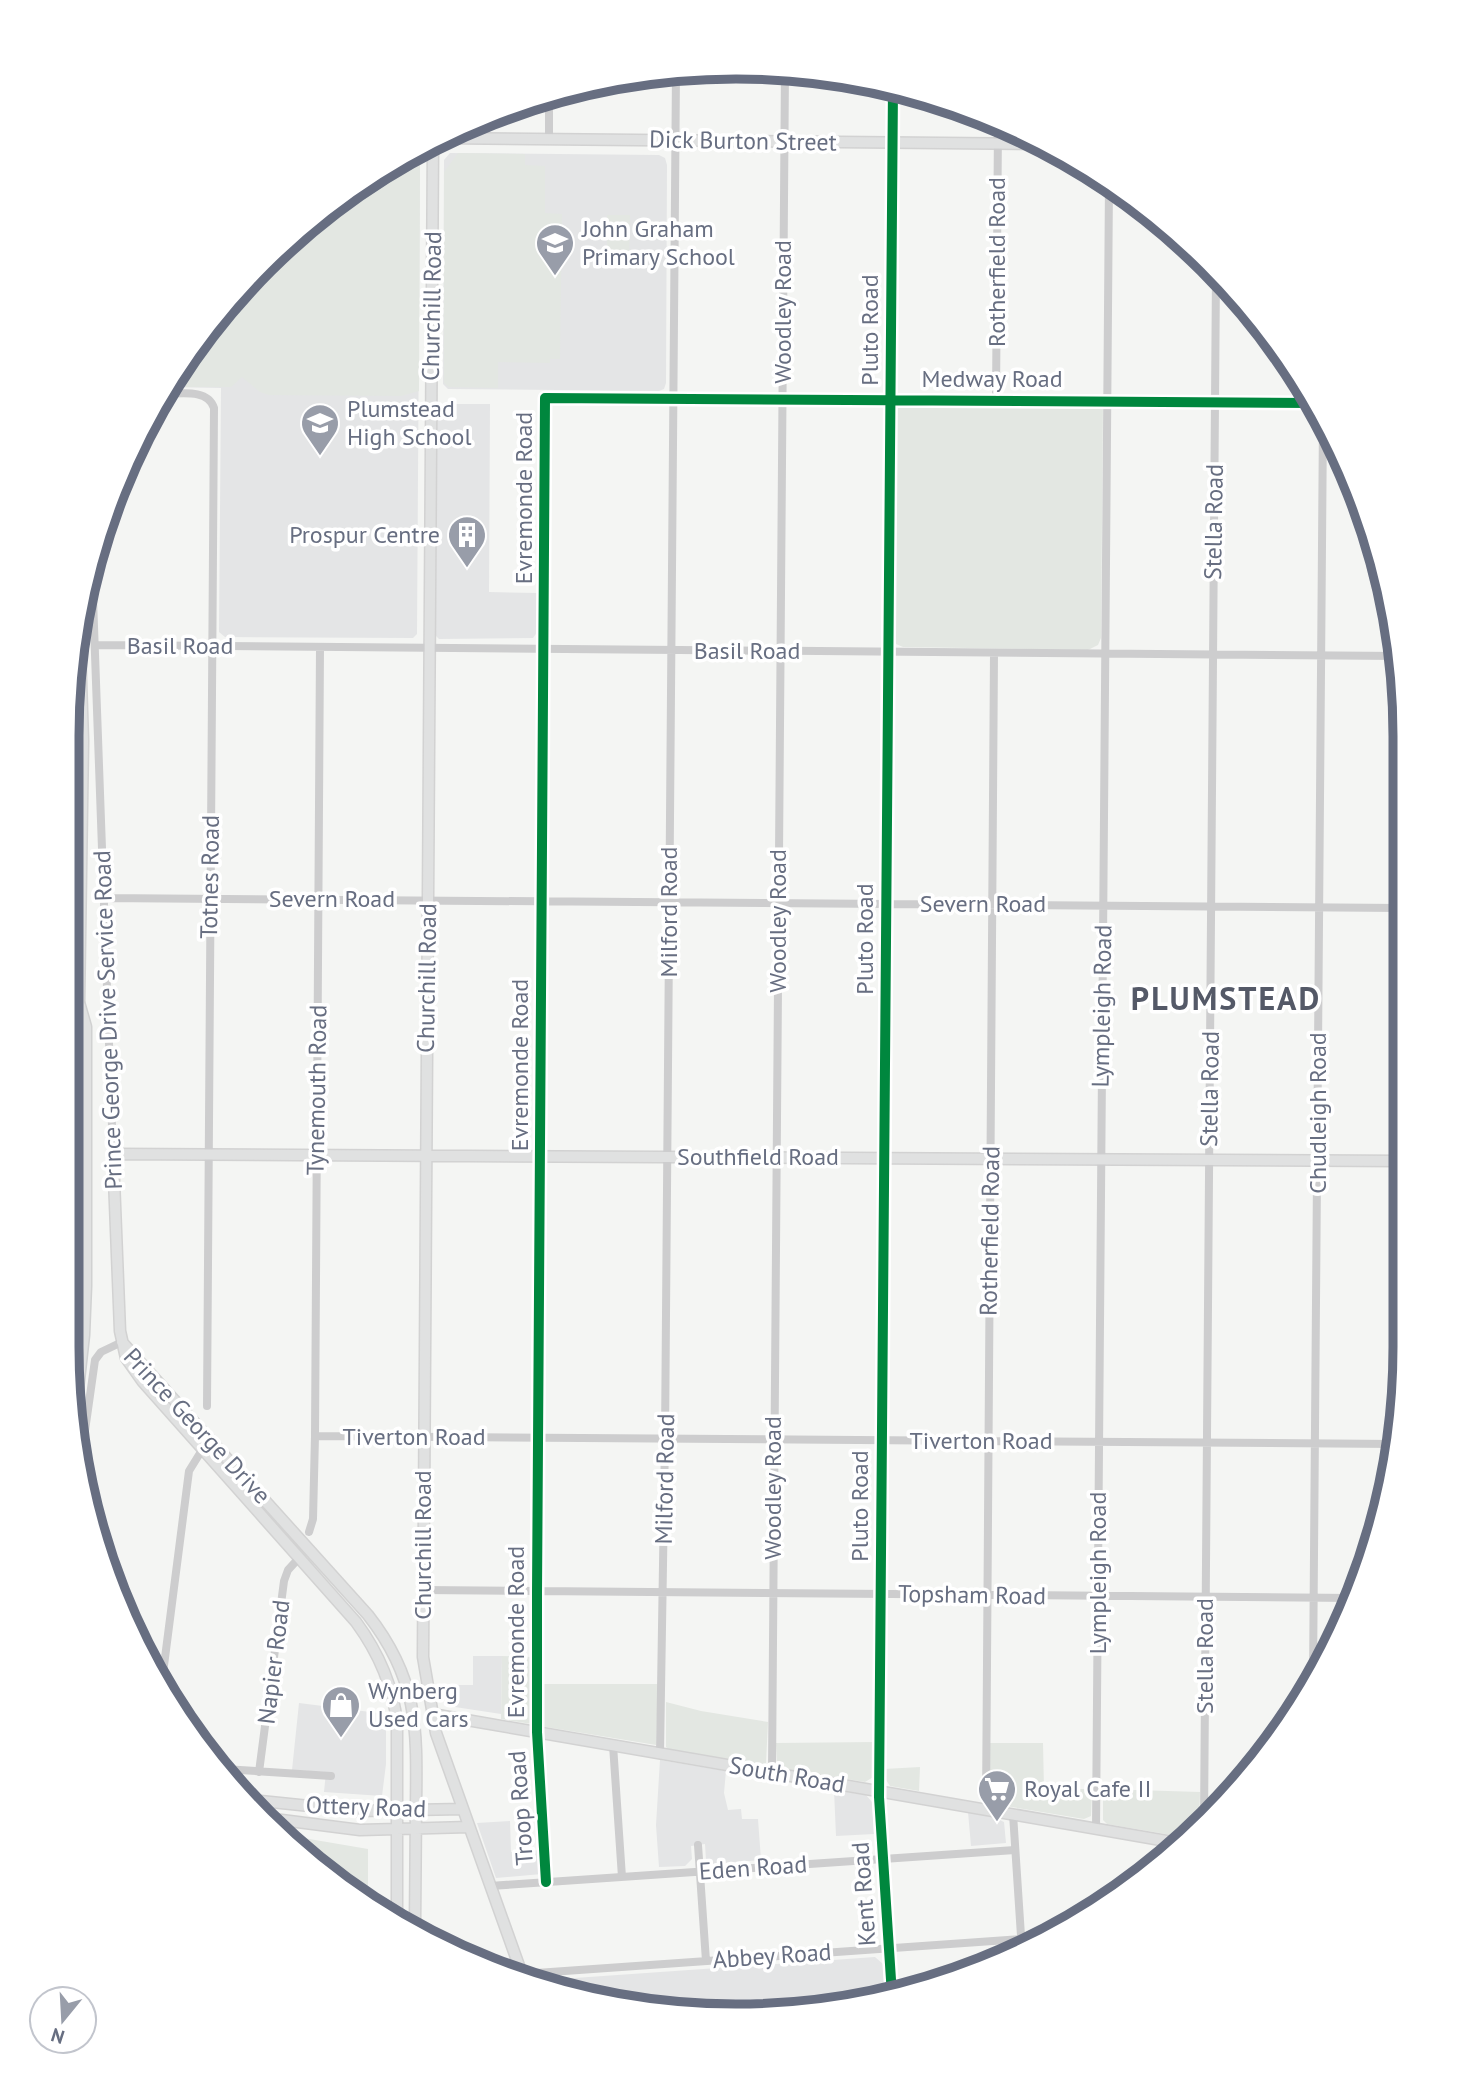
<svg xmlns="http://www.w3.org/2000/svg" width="1472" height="2083" font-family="'PT Sans',sans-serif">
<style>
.built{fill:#e4e5e6}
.green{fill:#e3e7e2}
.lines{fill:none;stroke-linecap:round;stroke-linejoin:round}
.secondary-casing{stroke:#d2d2d2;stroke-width:13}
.primary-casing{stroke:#d2d2d2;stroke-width:15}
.highway-casing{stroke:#d0d1d1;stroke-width:17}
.street{stroke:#cdcdce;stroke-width:8}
.secondary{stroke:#e0e1e1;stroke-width:10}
.primary{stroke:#e0e1e1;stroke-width:12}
.highway{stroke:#e0e1e1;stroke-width:14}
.cycleway-casing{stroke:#fff;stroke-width:15}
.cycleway{stroke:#00873e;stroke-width:10}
.labels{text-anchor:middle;stroke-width:7;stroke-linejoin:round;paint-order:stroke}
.street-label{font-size:24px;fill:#676e81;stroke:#fff}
.poi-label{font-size:24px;fill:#676e81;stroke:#fff;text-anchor:start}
.district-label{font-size:32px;font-weight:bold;letter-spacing:2px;fill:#545967;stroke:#fff}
.rim{fill:none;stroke:#676e81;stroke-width:9}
</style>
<rect width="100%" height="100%" fill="#f4f5f3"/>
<path class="built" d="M450,153L659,155L665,158L667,165L666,383L664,389L659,391L448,389L443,384L444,160Z
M401,156H412L420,163L417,634L413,638L225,637L219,632L221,388L168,387L294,233Z
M437,404H490L489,592L538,593V631L533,638L439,639L435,635Z
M473,1656H502L501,1714L455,1707L441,1691L440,1685H473Z
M299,1703L386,1714V1764L382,1796L324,1792L326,1772L292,1770Z
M660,1760L726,1771L724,1793L728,1810L741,1809L742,1819H758L761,1860L712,1864L706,1860L705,1844L691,1846L692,1859L685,1866L659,1867L656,1825Z
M834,1790L866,1795L872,1802L874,1834L836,1836Z
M968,1812L989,1815L1004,1822L1006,1843L971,1846Z
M510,1821L511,1852L540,1850L542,1874L496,1878L477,1823Z
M875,1957L883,1964L885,1997L866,2004L649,2011L544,1983L546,1980Z"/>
<path class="green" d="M458,153L525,154V165L545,166V213L562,214L560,359H550V363L498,362V388L449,387L444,383V172Z
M401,156H412L420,163L419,391L401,396L269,395L260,392L242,377L231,387H168L294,233Z
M607,215H630L629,258L607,257Z
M896,402L1103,404L1101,638L1098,645L1088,650L903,647L896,644L892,636Z
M502,1656L532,1657V1724L501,1719Z
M541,1684H658L656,1745L540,1726Z
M666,1702L701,1711L768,1722L766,1763L761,1766L668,1749L666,1747Z
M875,1742V1776L865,1782L780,1768L777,1764L776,1743Z
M990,1743H1043L1044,1789H1092L1091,1816L1084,1819L1000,1805L990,1797Z
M920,1767L919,1791L890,1786L884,1777V1769Z
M1103,1789L1200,1792L1199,1827L1189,1838L1107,1824L1103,1820Z
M280,1834L368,1849V1896L295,1851Z"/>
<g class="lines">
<defs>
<path id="secondary" d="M440,138L1045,144
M433,142L423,1657L436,1733L523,1977
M122,1342L368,1615C419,1680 417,1730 416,1807C416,1846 415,1886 415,1925
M432,1714L1184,1844
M251,1800L358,1811L463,1809
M266,1818L360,1830L469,1827
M397,1914V1723C393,1685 378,1652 356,1622L143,1382L126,1358L120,1331L113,1154L1403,1161"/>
<path id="primary" d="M78,619L82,741L78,1006"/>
<path id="highway" d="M67,1197L75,1077
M74,1407L82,1335L84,1286V1027L78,1006"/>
</defs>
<use href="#secondary" class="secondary-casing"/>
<use href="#primary" class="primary-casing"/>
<use href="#highway" class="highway-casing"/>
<path class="street" d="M549,139V95
M162,394C179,394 208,388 214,408L207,1406
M996,401L998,123
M92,571L113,1154
M95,645L1400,656
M103,898L1401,908
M315,1436L1395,1444
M81,1459L95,1360L101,1352L122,1342
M309,1532L313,1519L315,1436L320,647
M422,1590L1353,1598
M1313,1680L1323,419
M162,1681L189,1471L202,1450
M613,1745L622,1877
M660,1753L665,1439L676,71
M224,1769L331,1776
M259,1772L284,1581L288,1570L299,1558
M772,1773L785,69
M986,1809L994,653
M1013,1814L1022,1951
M1204,1822L1216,273
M1096,1829L1109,183
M698,1845L706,1961
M546,1882L537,1732V1592L545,398L1311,403
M490,1886L1015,1850
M522,1974L1021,1939
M892,1995L879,1797L893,87"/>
<use href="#secondary" class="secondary"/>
<use href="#primary" class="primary"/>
<use href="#highway" class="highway"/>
<defs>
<path id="cycleway" d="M546,1882L537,1732V1592L545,398L1311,403
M892,1995L879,1797L893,87"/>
</defs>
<use href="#cycleway" class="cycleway-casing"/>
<use href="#cycleway" class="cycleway"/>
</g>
<defs>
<symbol id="school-pin" viewBox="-11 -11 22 30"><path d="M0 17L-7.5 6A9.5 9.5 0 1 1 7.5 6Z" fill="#989da9" stroke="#fff"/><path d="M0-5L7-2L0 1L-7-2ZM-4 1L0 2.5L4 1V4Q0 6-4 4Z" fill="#fff"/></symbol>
<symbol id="building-pin" viewBox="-11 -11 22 30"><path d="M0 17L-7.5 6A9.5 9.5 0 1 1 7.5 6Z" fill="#989da9" stroke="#fff"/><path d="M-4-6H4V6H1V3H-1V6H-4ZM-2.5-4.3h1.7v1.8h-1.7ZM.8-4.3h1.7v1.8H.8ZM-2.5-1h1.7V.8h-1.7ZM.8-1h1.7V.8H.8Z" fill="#fff"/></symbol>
<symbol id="shop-pin" viewBox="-11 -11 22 30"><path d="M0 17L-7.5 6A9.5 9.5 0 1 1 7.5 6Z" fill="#989da9" stroke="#fff"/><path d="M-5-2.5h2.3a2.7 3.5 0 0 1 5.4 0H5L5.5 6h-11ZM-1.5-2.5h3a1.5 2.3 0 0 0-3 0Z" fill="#fff"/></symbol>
<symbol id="supermarket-pin" viewBox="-11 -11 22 30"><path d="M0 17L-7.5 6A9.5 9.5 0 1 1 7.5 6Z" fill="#989da9" stroke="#fff"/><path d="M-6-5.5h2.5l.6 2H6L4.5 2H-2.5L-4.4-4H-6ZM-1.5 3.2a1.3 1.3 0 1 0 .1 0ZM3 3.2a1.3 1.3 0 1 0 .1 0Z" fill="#fff"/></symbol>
</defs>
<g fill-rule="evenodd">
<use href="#school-pin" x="533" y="221" width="44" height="60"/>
<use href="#school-pin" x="298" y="401" width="44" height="60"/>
<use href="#building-pin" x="445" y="513" width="44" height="60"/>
<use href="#shop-pin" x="319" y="1683" width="44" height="60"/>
<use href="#supermarket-pin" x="975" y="1767" width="44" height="60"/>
</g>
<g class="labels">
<g class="street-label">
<text transform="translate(743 141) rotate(1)" y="8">Dick Burton Street</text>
<text transform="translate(997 262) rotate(-90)" y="8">Rotherfield Road</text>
<text transform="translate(432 306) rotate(-89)" y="8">Churchill Road</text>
<text transform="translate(783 312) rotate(-90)" y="8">Woodley Road</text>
<text transform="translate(870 330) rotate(-90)" y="8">Pluto Road</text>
<text x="992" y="387">Medway Road</text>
<text transform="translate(524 498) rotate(-90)" y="8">Evremonde Road</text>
<text transform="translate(1214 522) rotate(-89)" y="8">Stella Road</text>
<text x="180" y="654">Basil Road</text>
<text x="747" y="659">Basil Road</text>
<text transform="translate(210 877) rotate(-89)" y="8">Totnes Road</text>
<text x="332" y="907">Severn Road</text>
<text x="983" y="912">Severn Road</text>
<text transform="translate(669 912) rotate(-90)" y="8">Milford Road</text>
<text transform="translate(778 921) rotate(-90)" y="8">Woodley Road</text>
<text transform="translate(865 939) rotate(-90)" y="8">Pluto Road</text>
<text transform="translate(427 978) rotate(-89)" y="8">Churchill Road</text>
<text transform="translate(1102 1006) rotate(-89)" y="8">Lympleigh Road</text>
<text transform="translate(108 1020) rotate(-92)" y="8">Prince George Drive Service Road</text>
<text transform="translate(520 1065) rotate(-90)" y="8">Evremonde Road</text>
<text transform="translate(1210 1089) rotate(-89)" y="8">Stella Road</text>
<text transform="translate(317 1090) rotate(-89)" y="8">Tynemouth Road</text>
<text transform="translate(1318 1113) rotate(-90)" y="8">Chudleigh Road</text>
<text x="758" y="1165">Southfield Road</text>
<text transform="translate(990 1231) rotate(-89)" y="8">Rotherfield Road</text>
<text transform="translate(197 1426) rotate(47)" y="8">Prince George Drive</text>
<text x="414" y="1445">Tiverton Road</text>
<text x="981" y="1449">Tiverton Road</text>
<text transform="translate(665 1479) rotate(-89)" y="8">Milford Road</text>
<text transform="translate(773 1488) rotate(-90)" y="8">Woodley Road</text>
<text transform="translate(860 1506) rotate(-90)" y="8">Pluto Road</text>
<text transform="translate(423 1545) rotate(-90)" y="8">Churchill Road</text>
<text transform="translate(1098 1573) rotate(-90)" y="8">Lympleigh Road</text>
<text transform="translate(972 1595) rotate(1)" y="8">Topsham Road</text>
<text transform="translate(516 1632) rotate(-90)" y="8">Evremonde Road</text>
<text transform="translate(1205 1656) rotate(-90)" y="8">Stella Road</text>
<text transform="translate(274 1662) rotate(-83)" y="8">Napier Road</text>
<text transform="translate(787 1775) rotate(10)" y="8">South Road</text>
<text transform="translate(366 1807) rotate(2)" y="8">Ottery Road</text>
<text transform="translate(521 1808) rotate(-94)" y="8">Troop Road</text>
<text transform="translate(753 1868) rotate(-4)" y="8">Eden Road</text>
<text transform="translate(864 1894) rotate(-94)" y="8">Kent Road</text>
<text transform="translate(772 1956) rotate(-4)" y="8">Abbey Road</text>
</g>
<g class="poi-label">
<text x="582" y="237">John Graham<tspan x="582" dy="28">Primary School</tspan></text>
<text x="347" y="417">Plumstead<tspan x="347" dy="28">High School</tspan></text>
<text x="440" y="543" text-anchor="end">Prospur Centre</text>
<text x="368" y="1699">Wynberg<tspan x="368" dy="28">Used Cars</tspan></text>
<text x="1024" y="1797">Royal Cafe II</text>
</g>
<g class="district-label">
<text x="1226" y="1010">PLUMSTEAD</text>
</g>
</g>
<path d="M0 0H1472V2083H0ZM736 79H736A657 657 0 0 1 1393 736V1347A657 657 0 0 1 736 2004H736A657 657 0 0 1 79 1347V736A657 657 0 0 1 736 79Z" fill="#fff" fill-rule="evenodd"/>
<path class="rim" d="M736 79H736A657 657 0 0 1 1393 736V1347A657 657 0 0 1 736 2004H736A657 657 0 0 1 79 1347V736A657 657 0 0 1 736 79Z"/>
<g transform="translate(63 2020) rotate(198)"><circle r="33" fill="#ffffff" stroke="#c2c5cd" stroke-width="2"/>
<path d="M0-5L12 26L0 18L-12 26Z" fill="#989da9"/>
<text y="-10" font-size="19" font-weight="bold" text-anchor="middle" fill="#676e81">N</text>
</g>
</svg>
